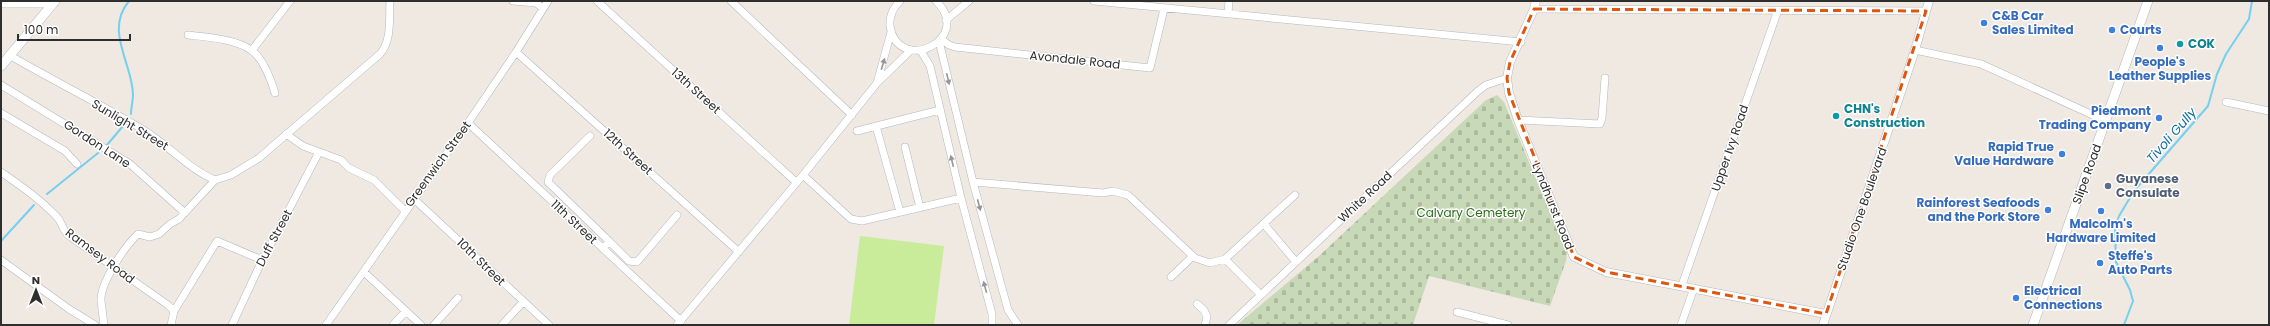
<svg xmlns="http://www.w3.org/2000/svg" width="2270" height="326" font-family="Poppins,sans-serif">
<style>
.cemetery{fill:url(#cemetery-stones)}
.pitch{fill:#c9ec9a}
.lines{fill:none;stroke-linecap:round;stroke-linejoin:round}
.stream{stroke:#75cff0;stroke-width:2}
.minor-casing{stroke:#b4b7c1;stroke-width:8}
.tertiary-casing{stroke:#b4b7c1;stroke-width:9}
.secondary-casing{stroke:#b4b7c1;stroke-width:10}
.minor{stroke:#fff;stroke-width:7}
.tertiary{stroke:#fff;stroke-width:8}
.secondary{stroke:#fff;stroke-width:9}
.oneway{fill:#969696}
.marked{fill:none;stroke:#df570e;stroke-width:3;stroke-dasharray:8 5;stroke-linejoin:round}
.shop-dot{fill:#3f7fe0;stroke:#fff;stroke-width:1.5}
.culture-dot{fill:#0f9aa8;stroke:#fff;stroke-width:1.5}
.service-dot{fill:#5c6f8a;stroke:#fff;stroke-width:1.5}
.labels{text-anchor:middle;stroke-width:3;stroke-linejoin:round;paint-order:stroke}
.shop-label{font-size:12px;font-weight:bold;fill:#366cbe;stroke:#fff;text-anchor:start}
.culture-label{font-size:12px;font-weight:bold;fill:#0d838f;stroke:#fff;text-anchor:start}
.street-label{font-size:12px;fill:#2e2e2e;stroke:#fff}
.service-label{font-size:12px;font-weight:bold;fill:#4e5e75;stroke:#fff;text-anchor:start}
.park-label{font-size:12px;fill:#2c6e1b;stroke:#fff}
.water-label{font-size:13px;font-style:italic;fill:#0d6fa3;stroke:#fff}
</style>
<defs>
<pattern id="cemetery-stones" width="16" height="16" patternUnits="userSpaceOnUse"><rect width="16" height="16" fill="#c8d9b8"/><path d="M2 7V4a2 2 0 0 1 4 0v3zM10 15v-3a2 2 0 0 1 4 0v3z" fill="#acbb9e"/></pattern>
</defs>
<rect width="100%" height="100%" fill="#efe9e1"/>
<path class="cemetery" d="M1497,95L1504,102L1567,253L1566,261L1550,306L1429,276L1413,325H1237L1319,256L1486,100Z"/>
<path class="pitch" d="M860,236L944,246L934,325H849Z"/>
<g class="lines">
<path class="stream" d="M129,1C104,31 133,64 133,95C133,101 131,107 131,114
M107,145L123,126
M47,194L98,153
M1,241L34,205
M2124,325L2133,301L2130,290L2116,262L2115,227L2119,216L2134,191L2208,106L2217,74L2226,54L2249,19L2252,1"/>
<defs>
<path id="minor" d="M513,1L536,3L543,8
M597,1L796,182
M731,1L852,115
M900,1C893,8 889,16 890,26C898,76 975,39 936,1
M1094,1L1521,42
M1,4H52
M1534,9L1926,11
M1228,14L1229,1
M946,20L969,1
M891,32L877,83L911,50
M188,35C206,37 236,39 251,50C263,58 271,80 275,93
M941,39L949,45L955,47L1150,68L1164,9
M939,41L973,182L1008,310L1018,325
M252,50L290,1
M1915,50L1981,64L2106,121
M921,51L930,66L961,198L992,314V325
M516,52L739,252
M9,55C54,81 101,104 145,131C169,146 189,169 215,180L231,175L259,158L380,54C392,41 389,18 390,1
M1,85L130,164L185,213
M2226,102L2269,111
M1,113L65,151L77,164
M1518,120L1600,124L1602,118L1605,78
M468,123L681,321
M876,126L900,212
M857,131L940,110
M286,134L303,146L341,160L349,168L374,180L405,211
M590,136L550,175L548,182L609,241L603,249
M905,147L920,208
M1,172C21,186 40,199 57,217C62,222 62,229 68,235L168,305L174,311L171,325
M803,175L851,219L862,221L961,198
M973,182L1103,193L1113,191L1128,195L1195,258L1210,263L1225,259L1295,195
M414,199L549,325
M1264,224L1296,262
M609,241L629,261L637,262L677,215
M1225,259L1261,295
M1,260L69,309L95,325
M364,272L421,325
M1171,277L1193,256
M1682,285L1778,10
M1197,304L1204,310L1207,317L1205,325
M174,311L217,241L262,260
M1457,312L1508,325
M104,325C103,317 102,308 101,301C100,283 125,246 138,234L150,237L159,234L170,224L179,219L215,180
M232,325L259,267L319,152
M326,325L468,123L516,52L548,1
M393,325L406,311
M434,325L458,298
M502,325L523,302
M677,325L803,175L877,83
M1229,325L1478,91L1486,85L1507,78
M1681,325L1694,288"/>
<path id="tertiary" d="M1536,1L1534,9L1510,62L1507,78L1509,93L1518,120L1574,257L1606,272L1826,314
M1823,325L1915,50L1929,1"/>
<path id="secondary" d="M1,66L55,1
M2033,325L2148,1"/>
</defs>
<use href="#minor" class="minor-casing"/>
<use href="#tertiary" class="tertiary-casing"/>
<use href="#secondary" class="secondary-casing"/>
<use href="#minor" class="minor"/>
<use href="#tertiary" class="tertiary"/>
<use href="#secondary" class="secondary"/>
</g>
<defs><path id="oneway-solid" d="M-6-.8H1V-3.2L6.5 0L1 3.2V.8H-6Z"/></defs>
<g class="oneway">
<use href="#oneway-solid" transform="translate(883 64) rotate(-73)"/>
<use href="#oneway-solid" transform="translate(948 79) rotate(77)"/>
<use href="#oneway-solid" transform="translate(952 161) rotate(-103)"/>
<use href="#oneway-solid" transform="translate(979 205) rotate(75)"/>
<use href="#oneway-solid" transform="translate(985 287) rotate(-105)"/>
</g>
<path class="marked" d="M1534,9L1926,11L1826,314L1606,272L1574,257L1509,93L1507,78L1510,62Z"/>
<g class="shop-dot">
<circle cx="1984" cy="23" r="4"/>
<circle cx="2112" cy="30" r="4"/>
<circle cx="2160" cy="48" r="4"/>
<circle cx="2159" cy="118" r="4"/>
<circle cx="2062" cy="154" r="4"/>
<circle cx="2048" cy="210" r="4"/>
<circle cx="2101" cy="211" r="4"/>
<circle cx="2100" cy="263" r="4"/>
<circle cx="2016" cy="298" r="4"/>
</g>
<g class="culture-dot">
<circle cx="2180" cy="44" r="4"/>
<circle cx="1836" cy="116" r="4"/>
</g>
<circle class="service-dot" cx="2108" cy="186" r="4"/>
<g class="labels">
<g class="shop-label">
<text x="1992" y="20">C&amp;B Car<tspan x="1992" dy="14">Sales Limited</tspan></text>
<text x="2120" y="34">Courts</text>
<text x="2160" y="66" text-anchor="middle">People's<tspan x="2160" dy="14">Leather Supplies</tspan></text>
<text x="2151" y="115" text-anchor="end">Piedmont<tspan x="2151" dy="14">Trading Company</tspan></text>
<text x="2054" y="151" text-anchor="end">Rapid True<tspan x="2054" dy="14">Value Hardware</tspan></text>
<text x="2040" y="207" text-anchor="end">Rainforest Seafoods<tspan x="2040" dy="14">and the Pork Store</tspan></text>
<text x="2101" y="228" text-anchor="middle">Malcolm's<tspan x="2101" dy="14">Hardware Limited</tspan></text>
<text x="2108" y="260">Steffe's<tspan x="2108" dy="14">Auto Parts</tspan></text>
<text x="2024" y="295">Electrical<tspan x="2024" dy="14">Connections</tspan></text>
</g>
<g class="culture-label">
<text x="2188" y="48">COK</text>
<text x="1844" y="113">CHN's<tspan x="1844" dy="14">Construction</tspan></text>
</g>
<g class="street-label">
<text transform="translate(1075 60) rotate(6)" y="4">Avondale Road</text>
<text transform="translate(696 91) rotate(42)" y="4">13th Street</text>
<text transform="translate(130 125) rotate(31)" y="4">Sunlight Street</text>
<text transform="translate(97 144) rotate(33)" y="4">Gordon Lane</text>
<text transform="translate(1730 148) rotate(-71)" y="4">Upper Ivy Road</text>
<text transform="translate(628 152) rotate(42)" y="4">12th Street</text>
<text transform="translate(438 164) rotate(-54)" y="4">Greenwich Street</text>
<text transform="translate(2087 174) rotate(-70)" y="4">Slipe Road</text>
<text transform="translate(1365 197) rotate(-43)" y="4">White Road</text>
<text transform="translate(1553 206) rotate(68)" y="4">Lyndhurst Road</text>
<text transform="translate(1862 209) rotate(-71)" y="4">Studio One Boulevard</text>
<text transform="translate(574 222) rotate(43)" y="4">11th Street</text>
<text transform="translate(274 238) rotate(-62)" y="4">Duff Street</text>
<text transform="translate(100 256) rotate(37)" y="4">Ramsey Road</text>
<text transform="translate(481 262) rotate(44)" y="4">10th Street</text>
</g>
<g class="service-label">
<text x="2116" y="183">Guyanese<tspan x="2116" dy="14">Consulate</tspan></text>
</g>
<g class="park-label">
<text x="1471" y="217">Calvary Cemetery</text>
</g>
<g class="water-label">
<text transform="translate(2171 135) rotate(-49)" y="5">Tivoli Gully</text>
</g>
</g>
<rect width="2270" height="326" fill="none" stroke="#2e2e2e" stroke-width="4"/>
<g transform="translate(36 290)" stroke="#ffffff" stroke-width="3" paint-order="stroke">
<path d="M0-3L7 15L0 10L-7 15Z" fill="#2e2e2e"/>
<text y="-6" font-size="11" font-weight="bold" text-anchor="middle" fill="#2e2e2e">N</text>
</g>
<path d="M18 34v6h112v-6" fill="none" stroke="#2e2e2e" stroke-width="2"/>
<text x="24" y="34" font-size="12" fill="#2e2e2e" stroke="#ffffff" stroke-width="3" paint-order="stroke">100 m</text>
</svg>
